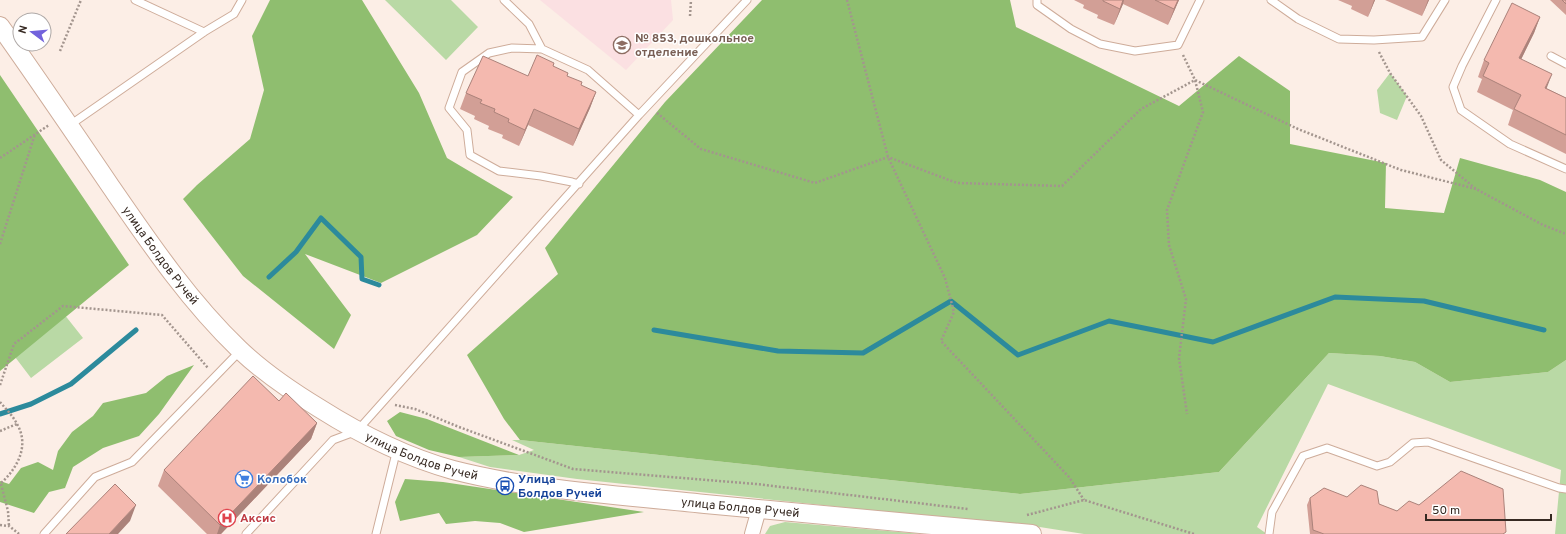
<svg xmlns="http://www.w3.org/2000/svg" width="1566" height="534" font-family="Overpass,sans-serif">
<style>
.education{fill:#fbe0e2}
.green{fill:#b9d9a5}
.forest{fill:#8fbe6f}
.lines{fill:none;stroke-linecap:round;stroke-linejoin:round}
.stream{stroke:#2c8a9c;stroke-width:5}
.service-casing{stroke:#ceac9a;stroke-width:9}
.minor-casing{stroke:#ceac9a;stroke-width:16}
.tertiary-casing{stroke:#ceac9a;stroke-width:20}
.path{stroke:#a3958e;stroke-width:2.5;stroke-dasharray:2 2;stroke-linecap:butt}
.service{stroke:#fff;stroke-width:7}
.minor{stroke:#fff;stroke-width:14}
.tertiary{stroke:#fff;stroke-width:18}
.wall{fill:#d29f96}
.shaded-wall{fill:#ab827a}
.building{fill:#f4b9af;stroke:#ab827a}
.labels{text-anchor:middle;stroke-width:3;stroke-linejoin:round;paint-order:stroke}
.education-label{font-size:12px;font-weight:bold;fill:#785e54;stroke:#fff;text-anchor:start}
.street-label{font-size:12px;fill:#362922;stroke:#fff}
.shop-label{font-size:12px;font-weight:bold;fill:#366cbe;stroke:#fff;text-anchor:start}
.transit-label{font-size:12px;font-weight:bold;fill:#164399;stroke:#fff;text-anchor:start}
.health-label{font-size:12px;font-weight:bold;fill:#be3a42;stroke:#fff;text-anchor:start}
</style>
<rect width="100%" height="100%" fill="#fceee6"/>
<path class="education" d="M540,0H671L673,20L626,70Z"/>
<path class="green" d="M385,0H451L478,27L446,60Z
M1390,73L1407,96L1397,120L1380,113L1377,90Z
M64,314L83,338L31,378L12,353Z
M1329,353L1380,356L1415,362L1450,382L1548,372L1566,360V534H1555L1561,470L1328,384L1257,527L1267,534H1084L1027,525L963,520L577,479L490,467L459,457L519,455L534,450L512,440H520L1020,494L1219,472Z
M785,522L922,534H765L770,526Z"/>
<path class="forest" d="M270,0H362L419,93L447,158L513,197L477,235L381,283L305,254L351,315L334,349L243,276L183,199L197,185L250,139L264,90L252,36Z
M762,0H1010L1016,27L1179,106L1239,56L1290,91V144L1386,163L1385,208L1444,213L1460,158L1540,180L1566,192V360L1548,372L1450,382L1415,362L1380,356L1329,353L1219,472L1020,494L520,440L504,419L467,355L558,274L545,248L665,102Z
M0,75L129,265L0,371Z
M194,365L159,414L139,436L103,448L73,467L65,488L49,492L34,513L0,502V481L9,484L21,468L38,462L53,470L58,451L72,432L93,416L103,403L146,393L167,376Z
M400,412L427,419L519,455L459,457L429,450L396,436L387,421Z
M405,479L443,482L644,512L524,532L500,523L475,521L446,524L439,513L400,521L395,502Z"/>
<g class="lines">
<path class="stream" d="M269,277L296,252L321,218L361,257L362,279L379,285
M654,330L778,351L863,353L951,301L1018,355L1109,321L1213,342L1335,297L1424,301L1544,330
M0,414L31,404L71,384L136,330"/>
<defs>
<path id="service" d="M135,0L204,32
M504,0L529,24L542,49
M1037,0V5L1071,29L1100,44L1135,51L1178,45L1200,0
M1271,0L1298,19L1339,39L1374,40L1422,37L1445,0
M1496,0L1462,66L1453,87L1461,110L1510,144L1566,169
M1551,56L1566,64
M70,125L204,32L234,14L242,0
M579,184L572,182L541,176L499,171L470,155L467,130L449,108L462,72L489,53L512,48L542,49L588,70L639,115
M44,534L95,477L132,462L240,351
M246,534L333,440L357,431L639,115L747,0
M376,534L397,449
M1269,534L1272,512L1303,456L1327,448L1377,466L1390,462L1413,443L1428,442L1559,488L1566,489"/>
<path id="minor" d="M752,534L759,509"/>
<g id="tertiary">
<path id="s1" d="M0,26C37,78 73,131 109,184C149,242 188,300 239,349C263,372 291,391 319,408C360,434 406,457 453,470C535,491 621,495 705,504C814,515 923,524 1032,534"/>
</g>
</defs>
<use href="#service" class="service-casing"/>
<use href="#minor" class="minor-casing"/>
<use href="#tertiary" class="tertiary-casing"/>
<path class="path" d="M847,0L888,157L945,278L954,312L941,341L1069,477L1084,500
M690,16L691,0
M60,51L81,0
M1379,52L1390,73L1421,116L1441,160L1476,189L1543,225L1566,234
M1183,55L1195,80L1298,129L1401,170L1476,189
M657,113L701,149L815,183L888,157L957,183L1062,186L1141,109L1195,80L1203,112L1167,210L1169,245L1186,299L1179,358L1187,414
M0,158L49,125
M0,244L35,134
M0,385L14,344L63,306L162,315L208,368
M0,402C6,409 13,416 17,424C30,446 17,469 0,484
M395,405L415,409L459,427L573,469L756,484L968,509
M0,431L17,424
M1,484L8,511L9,526
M1027,515L1084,500L1194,534
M0,525L9,526L19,534"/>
<use href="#service" class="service"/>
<use href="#minor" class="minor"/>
<use href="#tertiary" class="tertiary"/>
</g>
<path class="wall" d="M1074,0H1179L1168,25L1123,4L1114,25L1097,18L1098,15L1083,8L1084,5Z
M1338,0H1375L1368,17L1351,9L1352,6Z
M1385,0H1429L1422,16Z
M1550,0H1566V15Z
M1540,17L1534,33L1521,59L1546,88L1566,98V154L1508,125L1513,110L1477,92L1482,79L1478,77L1484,60Z
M553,66L581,86L596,92L590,108L573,146L528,125L519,146L502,138L503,135L488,129L489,126L474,119L475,116L460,109L466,93L528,76Z
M279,401L317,423L311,439L221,534H207L158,486L164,470Z
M1347,497L1379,504L1397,511L1419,505L1505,534H1310L1307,505L1310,498Z"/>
<path class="shaded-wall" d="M1123,0H1124L1123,4L1114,25Z
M1178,0H1179L1168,25L1174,9Z
M1374,0H1375L1368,17Z
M1428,0H1429L1422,16Z
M1540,17L1534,33L1514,74L1519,58Z
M1552,74L1546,90L1545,88Z
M596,92L590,108L573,146L579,129Z
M534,109L528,125L519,146L525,130Z
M317,423L311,439L221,534H217L220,525Z
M136,505L130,521L118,534H109Z"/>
<path class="building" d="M1103,0H1123L1120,9L1103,1Z
M1155,0H1178L1174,9Z
M1562,0H1566V4Z
M1512,3L1540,17L1519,58L1552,74L1545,88L1566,98V135L1514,109L1521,95L1483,76L1489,63L1484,60Z
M537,55L554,63L553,66L568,73L567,76L582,82L581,85L596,92L579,129L534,109L525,130L508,122L509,119L494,112L495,109L480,103L482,100L466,93L483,56L528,76Z
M253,376L279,401L286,393L317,423L220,525L164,470Z
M1461,471L1503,489L1506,532L1503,534H1324L1313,530L1310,498L1324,488L1347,497L1361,485L1377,491L1379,504L1397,511L1409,501L1419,505Z
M115,484L136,505L109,534H66Z"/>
<defs>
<symbol id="school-ring" viewBox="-11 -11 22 22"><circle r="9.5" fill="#fff" stroke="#8d6e63" stroke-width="1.5"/><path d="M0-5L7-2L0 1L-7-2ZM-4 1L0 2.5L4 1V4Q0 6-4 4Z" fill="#8d6e63"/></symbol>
<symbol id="supermarket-ring" viewBox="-11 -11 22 22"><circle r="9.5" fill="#fff" stroke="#3f7fe0" stroke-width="1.5"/><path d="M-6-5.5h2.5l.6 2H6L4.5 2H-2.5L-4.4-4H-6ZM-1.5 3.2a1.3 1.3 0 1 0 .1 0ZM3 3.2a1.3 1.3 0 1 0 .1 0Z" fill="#3f7fe0"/></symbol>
<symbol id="bus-ring" viewBox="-11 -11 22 22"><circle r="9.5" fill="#fff" stroke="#1a4fb4" stroke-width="1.5"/><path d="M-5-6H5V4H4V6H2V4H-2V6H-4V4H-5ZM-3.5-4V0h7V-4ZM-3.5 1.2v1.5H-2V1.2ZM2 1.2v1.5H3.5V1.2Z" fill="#1a4fb4"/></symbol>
<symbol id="hospital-ring" viewBox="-11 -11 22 22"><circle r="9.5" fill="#fff" stroke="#e0444e" stroke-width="1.5"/><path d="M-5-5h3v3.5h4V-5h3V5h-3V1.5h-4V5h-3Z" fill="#e0444e"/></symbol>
</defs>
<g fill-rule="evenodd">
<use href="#school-ring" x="612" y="35" width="20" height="20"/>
<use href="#supermarket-ring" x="234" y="469" width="20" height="20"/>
<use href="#bus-ring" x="495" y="476" width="20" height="20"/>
<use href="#hospital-ring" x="217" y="508" width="20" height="20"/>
</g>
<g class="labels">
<g class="education-label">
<text x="635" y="42">№ 853, дошкольное<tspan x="635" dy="14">отделение</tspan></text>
</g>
<g class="street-label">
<text dy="4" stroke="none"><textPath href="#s1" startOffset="280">улица Болдов Ручей</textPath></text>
<text dy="4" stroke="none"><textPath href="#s1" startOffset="616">улица Болдов Ручей</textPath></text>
<text dy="4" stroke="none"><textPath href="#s1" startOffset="940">улица Болдов Ручей</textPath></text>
</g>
<g class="shop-label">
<text x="257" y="483">Колобок</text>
</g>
<g class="transit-label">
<text x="518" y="483">Улица<tspan x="518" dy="14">Болдов Ручей</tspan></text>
</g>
<g class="health-label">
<text x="240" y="522">Аксис</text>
</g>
</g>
<g transform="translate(32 32) rotate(286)"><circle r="19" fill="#ffffff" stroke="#afa9a7"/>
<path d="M0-3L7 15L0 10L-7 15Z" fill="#7262dc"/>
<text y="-6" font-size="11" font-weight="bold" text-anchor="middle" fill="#362922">N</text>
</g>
<path d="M1426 514v6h125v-6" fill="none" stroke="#362922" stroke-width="2"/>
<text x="1432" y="514" font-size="12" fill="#362922" stroke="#ffffff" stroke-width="3" paint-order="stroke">50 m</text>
</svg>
